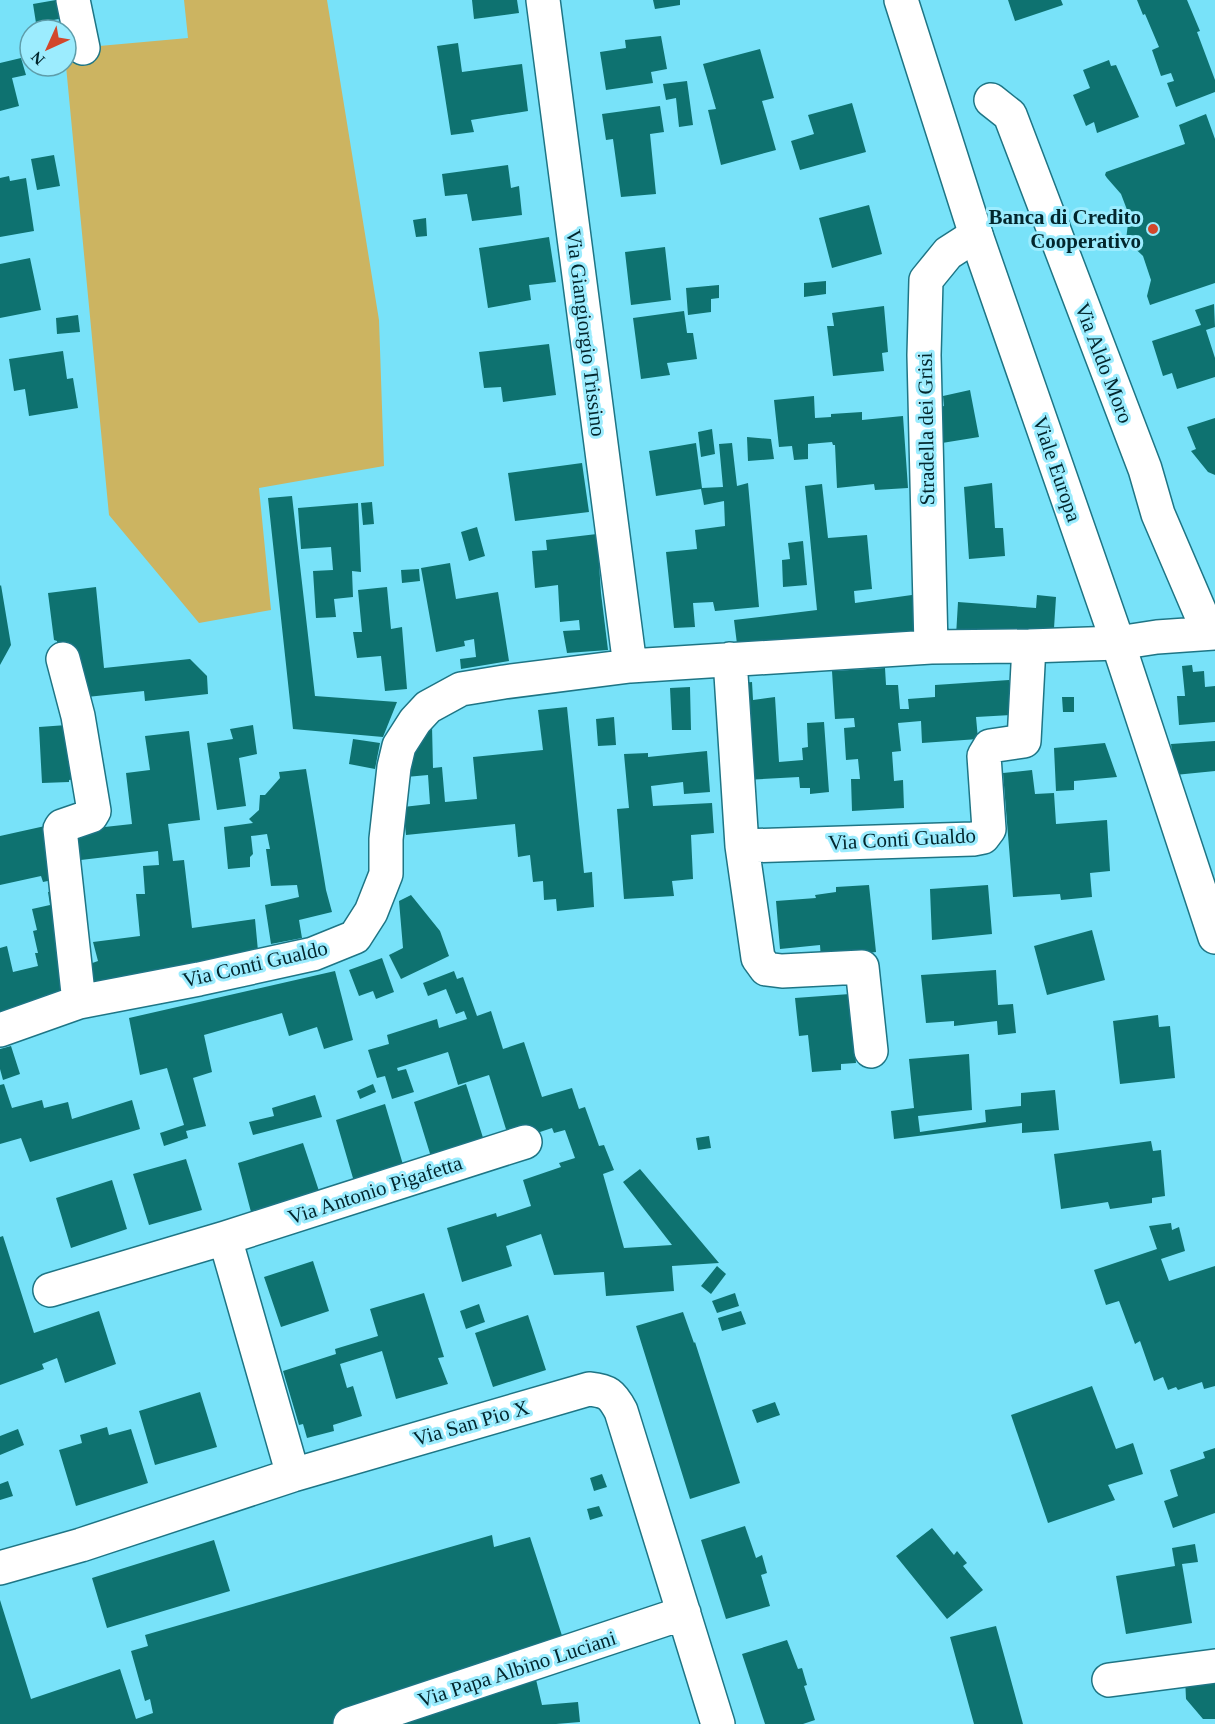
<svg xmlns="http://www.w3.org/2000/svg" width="1215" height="1724" font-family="Georgia,serif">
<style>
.green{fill:#ccb461}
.building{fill:#0e7270}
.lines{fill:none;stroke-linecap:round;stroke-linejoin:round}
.minor-casing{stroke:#1e7585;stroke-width:36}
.major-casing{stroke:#1e7585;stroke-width:36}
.minor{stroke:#fff;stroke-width:33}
.major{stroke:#fff;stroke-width:33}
.poi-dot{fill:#d2472b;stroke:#9cecfe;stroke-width:2}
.labels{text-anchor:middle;stroke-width:6;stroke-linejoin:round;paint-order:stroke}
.poi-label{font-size:21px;font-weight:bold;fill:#02262d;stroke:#9cecfe;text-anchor:end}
.street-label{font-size:21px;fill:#02262d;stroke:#9cecfe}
</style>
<rect width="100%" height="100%" fill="#78e2f9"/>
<path class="green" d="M184,0H327L379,320L384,466L259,488L271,610L199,623L109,515L66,66V49L188,38Z"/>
<path class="building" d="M56,0L59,19L36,23L33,4Z
M472,0H517L519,13L474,19Z
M653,0H680V5L655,9Z
M1008,0H1061L1063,5L1015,21Z
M1137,0H1187L1200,31L1197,32L1215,80V92L1176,107L1167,83L1174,81L1171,73L1161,76L1152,50L1159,47L1145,14L1143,15Z
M661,36L667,69L651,72L653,83L606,90L600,52L626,48L625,40Z
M458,43L462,72L522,64L528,111L471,120L474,132L451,135L437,46Z
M760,49L774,98L762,101L776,150L721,165L708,110L716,109L703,64Z
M21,58L26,75L12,78L19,106L0,111V63Z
M1109,60L1111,66L1116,65L1139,117L1097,133L1094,122L1086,126L1073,95L1090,88L1083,70Z
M687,81L693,125L679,127L676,98L666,100L663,84Z
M852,103L866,152L800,170L791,141L814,134L808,115Z
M660,106L664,132L650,134L656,194L621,197L613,139L606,140L602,114Z
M1206,114L1215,139V283L1150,305L1147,296L1151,280L1143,256L1126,240L1129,215L1121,194L1107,178L1105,175L1106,172L1185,144L1179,125Z
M54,155L60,186L37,190L31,159Z
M508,165L511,188L519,186L522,215L472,221L467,194L445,196L442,174Z
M9,176L10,181L26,178L34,231L0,237V178Z
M869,205L882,254L832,268L819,218Z
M426,218L427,236L416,237L413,220Z
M549,237L556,282L529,285L531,300L488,308L479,248Z
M665,247L671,300L631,305L625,252Z
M30,258L41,310L0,318V264Z
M826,281V294L804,297V283Z
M719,285V298L711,299V312L688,315L686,288Z
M1214,304L1215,327L1206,330L1215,358V377L1177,389L1172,373L1163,376L1152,341L1201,325L1195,310Z
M884,306L888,352L882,353L884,371L833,376L827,326H834L832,313Z
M684,311L687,333H693L697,359L667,363L670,375L641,379L633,318Z
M78,315L80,332L57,334L56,318Z
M549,344L556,395L503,402L501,387L484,388L479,352Z
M63,351L67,379L73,378L78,408L29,416L25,389L14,391L9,359Z
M970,390L979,437L942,443L935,408L944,406L943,396Z
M814,396L815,418L831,417V414L862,412V420L903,416L908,488L875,490L874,484L837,488L835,445H833L832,442L808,444V459L794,460L792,446L779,447L774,400Z
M1215,418V475L1208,472L1191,451L1196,449L1187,427Z
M712,429L715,454L701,457L698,432Z
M747,437L771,439L774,459L748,461Z
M696,443L702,488L723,487L719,444L732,443L737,486L748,483L759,607L715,611L713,602L693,603L695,627L674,628L666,552L697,549L695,530L725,526L724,501L704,505L701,489L656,496L649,451Z
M582,463L589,512L515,521L508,473Z
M992,483L995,528H1003L1005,556L969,559L964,487Z
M822,484L828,538L867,535L872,589L854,591L855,603L926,593L922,631L738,652L734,620L817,610L805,486Z
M292,496L315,696L397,702L383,737L293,729L268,498Z
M372,502L374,524L363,525L361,503Z
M358,503L361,572L352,571L353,597L334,599L336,617L316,618L313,571L333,570L331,547L301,549L298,508Z
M477,527L485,556L469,561L461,532Z
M597,534L601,593L608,650L567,653L563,631L580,630L579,620L560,622L558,585L535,588L532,551L547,550L546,540Z
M803,541L807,585L783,587L782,560L790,559L788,543Z
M450,563L456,599L498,592L509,661L461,669L460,659L476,657L474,639L464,641L465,646L436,652L421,568Z
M419,569L420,581L402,583L401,570Z
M1,585L11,645L0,665V586Z
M96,587L104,668L190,659L207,676L208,694L145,701L144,691L87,697L59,655L57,641L54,640L48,593Z
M387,587L391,629L402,627L407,689L385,691L381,656L357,658L353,632H362L358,590Z
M1037,595L1056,597L1053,644L956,636L958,602L1036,608Z
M1192,665L1193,672L1204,671L1205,687L1215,686V722L1179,725L1177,696H1185L1182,666Z
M885,668L886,685H898L900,709H909L908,699L935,697V685L1009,680L1011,715L976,717L978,739L922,743L921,721L898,723L901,751L892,752L894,781L903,780L904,808L852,811L851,779H860L858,759L846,760L844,728L855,727L854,718L835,719L832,671Z
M752,682L753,700L775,697L779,762L803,760L802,748L808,747L807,723L824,722L829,792L810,794V788H800L799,777L745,780L740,683Z
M690,687L691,730H672L670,688Z
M1062,697H1074V712H1063Z
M567,707L584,873L592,872L594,907L557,911L556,899L544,900L543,881L533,882L530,855L518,857L515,824L406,835L403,807L430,804L428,775L406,777L405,757L432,726L433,768L442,767L445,802L477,799L473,757L543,750L538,710Z
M614,717L616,745L598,746L596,719Z
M67,725L75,779L69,780V782L42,783L39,727Z
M253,725L257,754L239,758L246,806L217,810L207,743L233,739L230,729Z
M189,731L200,820L168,824L173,861L184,860L192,928L255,919L258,951L90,985L81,967L98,961L93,942L140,936L136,894H145L143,866L159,865L158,851L72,861L68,831L132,824L126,773L150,770L145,736Z
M353,739L380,743L375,769L349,764Z
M1215,741V771L1175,775L1171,744Z
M1105,743L1117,777L1074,781V790L1056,791L1054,748Z
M707,751L710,792L684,794L683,782L651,786L653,806L712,803L714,833L691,835L693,879L672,881L674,896L624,899L617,809L629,808L624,754L648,753V757Z
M306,769L326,890L332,912L299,920L302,938L271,944L265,905L299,897L297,885L271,886L266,849H270L267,834L251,836L253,854L250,857V867L228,869L224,827L253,823L249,819L259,810L260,795H265L280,778L279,772Z
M1032,770L1035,794L1054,793L1056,824L1107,820L1110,871L1090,873L1092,897L1061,900L1060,894L1013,897L1003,773Z
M45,826L57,879L43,882L41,876L0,885V836Z
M869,885L876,952L821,960L820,945L780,949L776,901L816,898L815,895L836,892V887Z
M988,885L992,934L932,940L930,889Z
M58,891L73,993L0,1016V948L7,946L13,972L38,966L35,953H38L33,931L37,930L32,909L50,905L48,892Z
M411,895L440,931L449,956L401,979L389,955L403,948L399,901Z
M1092,930L1105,980L1047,995L1034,946Z
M382,958L394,992L376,999L373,991L359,996L349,970Z
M996,970L998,1005L1013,1004L1016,1033L998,1035L997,1021L954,1026V1021L926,1023L921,975Z
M335,971L353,1040L324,1049L317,1027L289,1036L282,1013L204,1035L212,1072L193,1078L206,1126L186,1131L188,1138L164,1146L160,1133L184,1125L167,1068L140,1075L129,1018Z
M454,971L457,979L463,977L477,1016L491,1011L503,1049L524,1042L542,1097L572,1088L579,1109L585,1107L599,1146L604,1145L614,1170L603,1174L624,1248L672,1245L623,1182L640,1169L719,1263L672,1266L674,1291L606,1296L604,1272L554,1275L541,1234L506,1246L512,1266L462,1282L447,1228L496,1213L497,1217L531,1206L523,1180L561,1167L559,1163L575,1158L565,1130L554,1133L552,1128L510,1142L489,1075L458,1085L448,1052L397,1068L398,1071L406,1069L414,1092L392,1099L385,1076L377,1078L368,1050L389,1044L387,1035L437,1019L439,1028L467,1019L464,1011L456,1014L446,989L428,996L423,983Z
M850,994L856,1063L841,1064V1070L812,1072L808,1035L799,1036L795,998Z
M1158,1015L1159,1027L1170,1026L1175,1078L1120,1084L1113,1021Z
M11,1046L20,1074L3,1080L0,1069V1049Z
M969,1054L972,1110L918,1116L920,1132L986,1122L985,1110L1021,1106V1093L1055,1090L1059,1130L1022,1133V1123L894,1139L891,1111L914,1108L909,1059Z
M4,1084L12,1108L42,1100L44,1108L68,1102L72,1119L132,1100L140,1129L30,1162L21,1138L0,1144V1085Z
M373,1084L376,1092L360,1099L357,1091Z
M466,1084L485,1144L432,1160L414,1102Z
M315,1095L322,1117L253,1135L249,1122L274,1116L272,1108Z
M385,1104L404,1168L355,1185L336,1120Z
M709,1136L711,1148L698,1150L696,1138Z
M1151,1141L1153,1151L1161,1150L1165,1196L1152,1198V1203L1110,1209L1108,1202L1061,1209L1054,1154Z
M303,1143L319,1191L251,1212L238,1163Z
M186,1159L202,1210L149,1225L133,1174Z
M112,1180L127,1229L71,1248L56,1198Z
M1171,1223L1172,1230L1179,1227L1185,1251L1161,1259L1169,1281L1215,1266V1386L1204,1389L1202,1382L1178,1390L1176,1387L1168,1390L1163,1377L1154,1381L1140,1341L1135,1344L1119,1301L1106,1305L1094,1270L1157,1249L1149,1226Z
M3,1236L34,1333L99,1311L116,1364L65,1383L57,1358L42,1364L44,1369L0,1385V1237Z
M313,1261L329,1311L281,1327L264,1277Z
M717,1266L726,1274L711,1294L701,1286Z
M424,1293L444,1357L438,1358L448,1384L396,1399L382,1351L340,1364L347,1388L353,1386L362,1416L333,1425L334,1431L307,1438L303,1424L299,1425L283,1371L336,1354L335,1349L378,1336L370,1309Z
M735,1293L739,1306L717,1313L712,1301Z
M479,1304L485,1322L466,1329L460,1311Z
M741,1311L746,1324L722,1331L718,1318Z
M683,1312L694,1343L695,1342L740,1483L690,1499L636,1326Z
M528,1315L546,1370L493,1387L475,1333Z
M1092,1386L1116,1449L1133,1443L1143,1474L1108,1485L1115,1500L1048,1523L1011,1415Z
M200,1392L217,1447L155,1465L139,1411Z
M775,1402L780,1415L757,1423L752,1410Z
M107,1427L109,1435L131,1429L148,1483L76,1506L59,1450L82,1443L80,1435Z
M18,1429L24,1445L0,1455V1436Z
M1215,1448V1513L1173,1528L1164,1501L1178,1496L1170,1470L1205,1458L1203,1452Z
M602,1474L607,1487L594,1491L590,1478Z
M8,1481L13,1496L0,1500V1484Z
M599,1506L603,1516L590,1520L587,1509Z
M745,1526L756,1558L762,1555L767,1573L761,1575L770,1606L726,1619L701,1540Z
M932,1528L954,1555L957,1551L967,1563L963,1566L983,1590L947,1619L896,1556Z
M492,1535L494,1547L530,1537L567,1651L534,1671L542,1705L578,1702L580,1722L556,1724H0V1600L31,1699L120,1669L136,1719L153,1713L150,1699L145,1701L131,1651L148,1646L145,1635Z
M214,1540L230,1591L107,1628L92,1578Z
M1195,1544L1198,1562L1182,1564L1192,1623L1126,1634L1116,1576L1175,1566L1172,1548Z
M996,1626L1023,1724H974L950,1637Z
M787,1640L798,1669L802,1668L807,1685L804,1686L815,1720L803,1724H765L742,1654Z
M1215,1675V1719H1203L1186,1699L1185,1677Z"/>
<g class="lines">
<defs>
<path id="minor" d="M73,0L83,48
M543,0L630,666
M991,100L1010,115L1145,469L1158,514L1209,633
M931,647L924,355L926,280L948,253L976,235
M63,659L78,716L94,811L91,816L62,826L60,829L79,1002
M730,659L742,846L973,839L983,837L989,829L984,756L990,746L1024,741L1029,646
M742,846L758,958L766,969L782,971L862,967L871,1051
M0,1030L79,1002L199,979L313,954L355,937L371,912L386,874V839L394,767L399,746L415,721L428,707L461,689L504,682L630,666L931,647L1029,646L1118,643L1157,637L1215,633
M225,1238L293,1475
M50,1290L225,1238L525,1142
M0,1568L81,1545L293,1475L589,1389C608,1391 612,1394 621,1411L718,1724
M1109,1680L1215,1666
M350,1724L684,1613"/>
<path id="major" d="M901,0L976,235L1118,643L1215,937"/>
</defs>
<use href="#minor" class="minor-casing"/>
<use href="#major" class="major-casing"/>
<use href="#minor" class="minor"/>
<use href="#major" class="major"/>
</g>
<circle class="poi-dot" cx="1153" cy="229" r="6"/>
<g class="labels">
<g class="poi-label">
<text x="1141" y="224">Banca di Credito<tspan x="1141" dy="24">Cooperativo</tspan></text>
</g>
<g class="street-label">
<text transform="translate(586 333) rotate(83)" y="7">Via Giangiorgio Trissino</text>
<text transform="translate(1104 363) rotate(69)" y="7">Via Aldo Moro</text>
<text transform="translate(926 429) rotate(-91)" y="7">Stradella dei Grisi</text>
<text transform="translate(1057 469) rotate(71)" y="7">Viale Europa</text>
<text transform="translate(902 839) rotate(-3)" y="7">Via Conti Gualdo</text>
<text transform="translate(255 964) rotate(-13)" y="7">Via Conti Gualdo</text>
<text transform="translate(375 1190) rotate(-18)" y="7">Via Antonio Pigafetta</text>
<text transform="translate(471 1423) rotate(-16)" y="7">Via San Pio X</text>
<text transform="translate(517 1669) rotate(-18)" y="7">Via Papa Albino Luciani</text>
</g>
</g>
<g transform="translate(48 48) rotate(225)"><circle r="28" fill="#9cecfe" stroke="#5e9daa" stroke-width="1.5"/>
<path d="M0-4.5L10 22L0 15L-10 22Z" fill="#d2472b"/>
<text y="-9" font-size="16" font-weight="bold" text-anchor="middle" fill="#02262d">N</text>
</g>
</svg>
